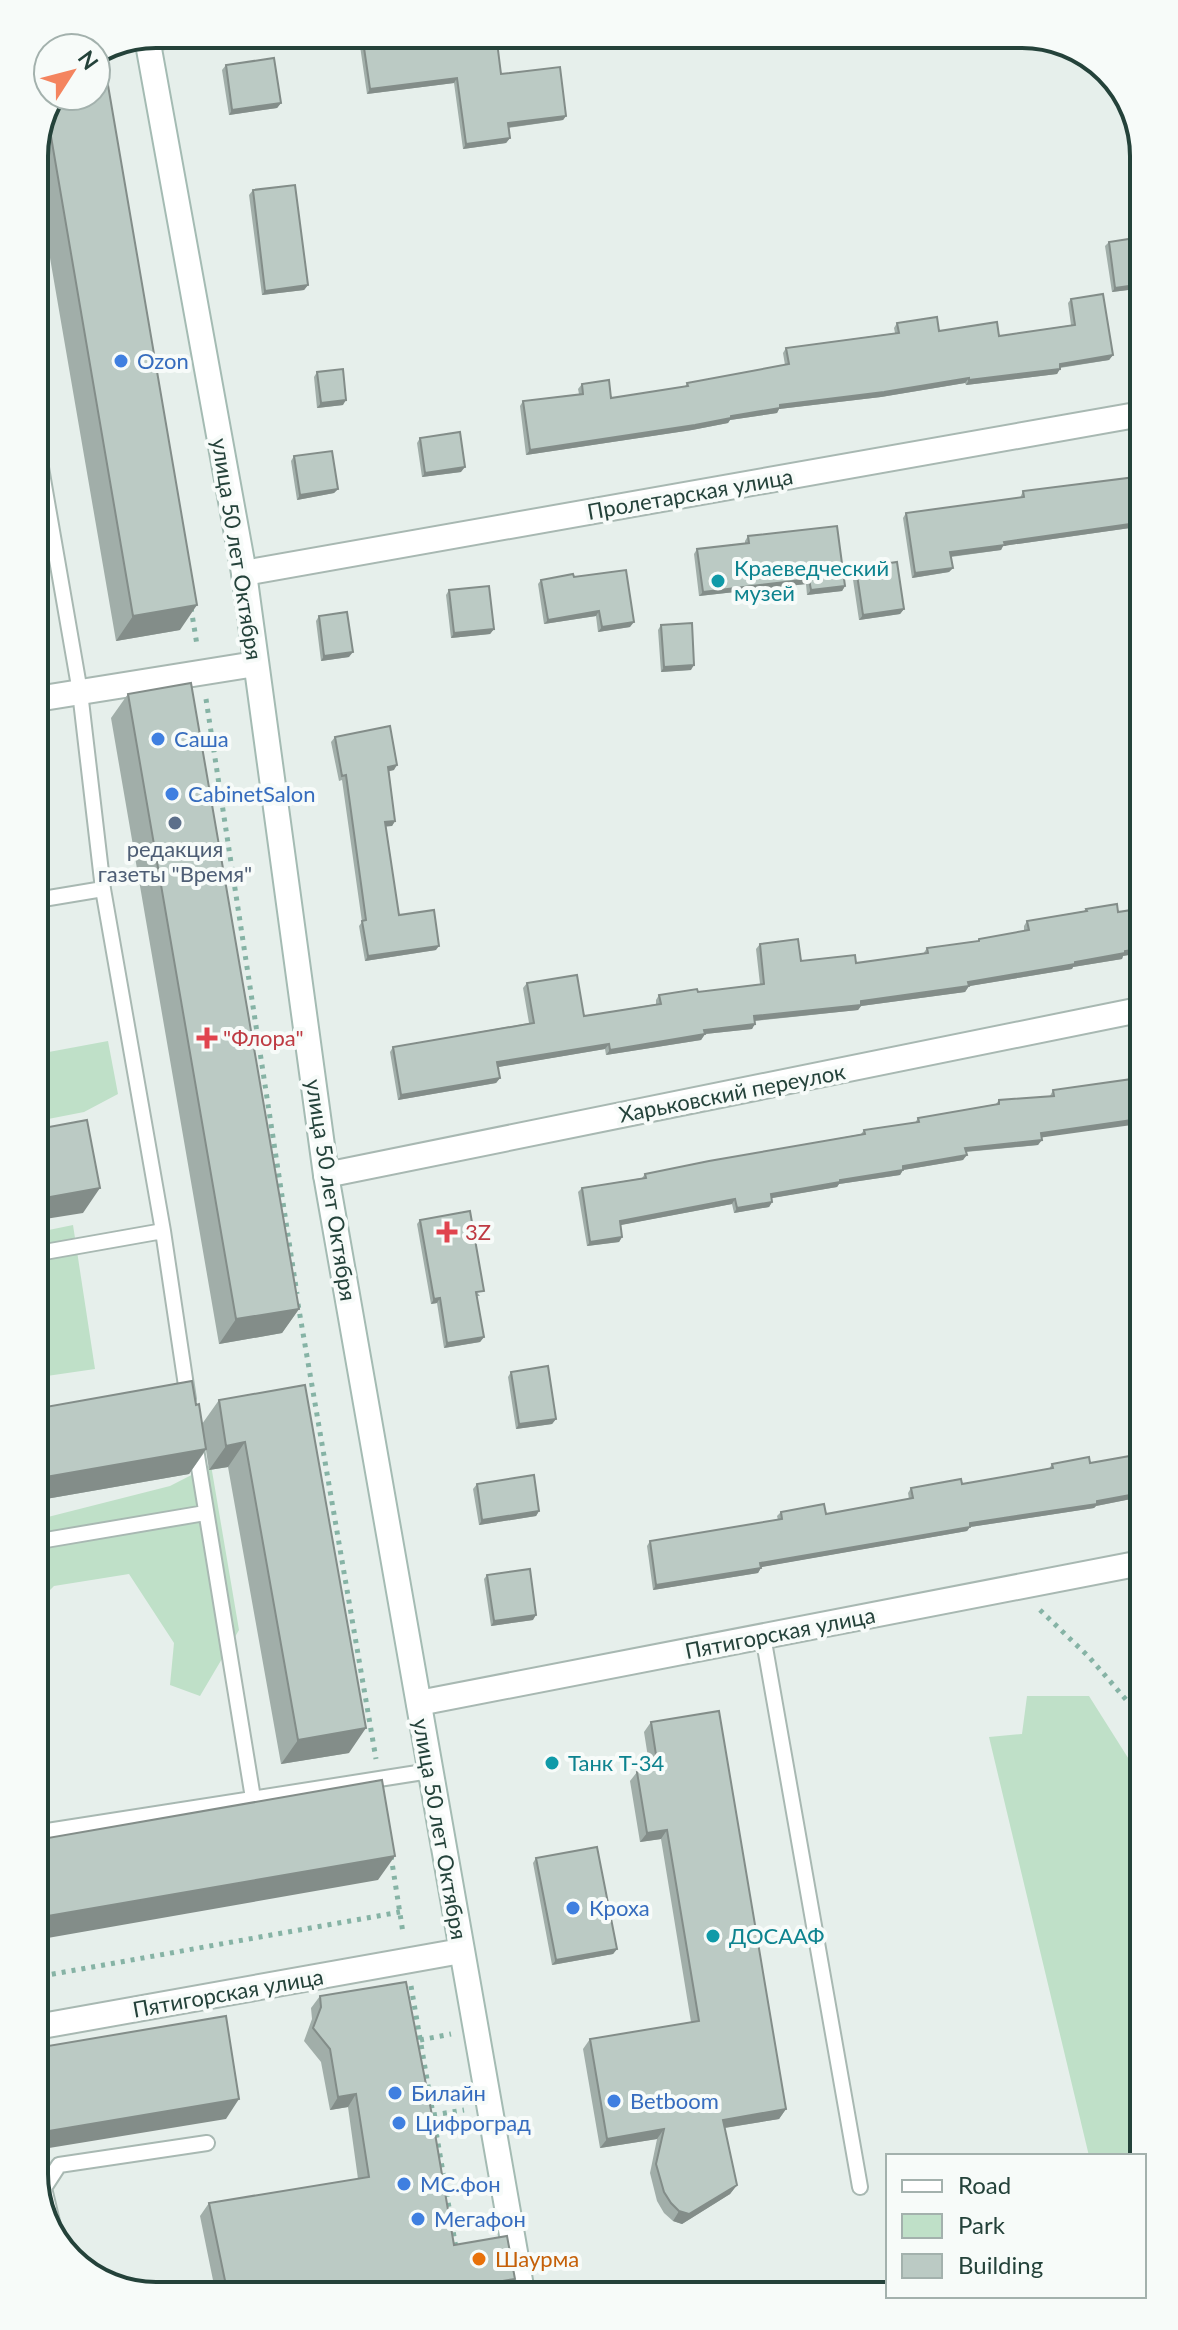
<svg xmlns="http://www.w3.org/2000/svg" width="1178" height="2330" font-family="Lato,sans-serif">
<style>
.green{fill:#bfe0c8}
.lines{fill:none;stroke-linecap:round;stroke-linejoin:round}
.lane-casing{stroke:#a8b8b2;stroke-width:18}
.street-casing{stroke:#a8b8b2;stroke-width:28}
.secondary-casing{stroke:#a4bbb3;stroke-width:28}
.path{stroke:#86b3a5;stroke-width:5;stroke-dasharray:4 6;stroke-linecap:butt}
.lane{stroke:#fff;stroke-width:14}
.street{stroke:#fff;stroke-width:24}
.secondary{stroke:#fff;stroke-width:24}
.wall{fill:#a1aea9}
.shaded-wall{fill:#838d89}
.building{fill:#bbcac4;stroke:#838d89;stroke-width:2}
.shop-dot{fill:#3f7fe0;stroke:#f7fbf9;stroke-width:3}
.culture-dot{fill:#0f9aa8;stroke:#f7fbf9;stroke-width:3}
.service-dot{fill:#5c6f8a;stroke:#f7fbf9;stroke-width:3}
.health-dot{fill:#e0444e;stroke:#f7fbf9;stroke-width:3}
.food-dot{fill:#e8710a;stroke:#f7fbf9;stroke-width:3}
.labels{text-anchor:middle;stroke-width:8;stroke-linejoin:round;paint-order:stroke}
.shop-label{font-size:22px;fill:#366cbe;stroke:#f7fbf9;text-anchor:start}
.street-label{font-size:22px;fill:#24423a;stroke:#f7fbf9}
.culture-label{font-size:22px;fill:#0d838f;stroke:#f7fbf9;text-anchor:start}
.service-label{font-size:22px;fill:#4e5e75;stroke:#f7fbf9}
.health-label{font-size:22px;fill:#be3a42;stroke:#f7fbf9;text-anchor:start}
.food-label{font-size:22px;fill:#c56008;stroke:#f7fbf9;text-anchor:start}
.rim{fill:none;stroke:#24423a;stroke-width:4}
</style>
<rect width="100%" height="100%" fill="#e6efeb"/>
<path class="green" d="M108,1041L118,1094L84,1112L38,1121V1054Z
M73,1225L95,1369L40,1377L39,1232Z
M211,1465L239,1630L200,1696L170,1685L174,1643L129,1574L54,1586L40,1600V1519L170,1486Z
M1027,1696H1089L1142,1780L1144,2156H1089L989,1737L1022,1734Z"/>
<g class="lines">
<defs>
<path id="lane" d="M35,433L80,692L103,889L163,1231L188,1399
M37,900L103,889
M39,1253L163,1231
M195,1443L253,1798
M40,1541L205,1513
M763,1636L860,2187
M41,1832L430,1771
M55,2234L44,2188L59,2165L207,2143"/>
<path id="street" d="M147,39L176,34
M244,573L1136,415
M37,699L255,664
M326,1175L1139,1010
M419,1703L1141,1563
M42,2026L461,1951"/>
<path id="secondary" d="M147,38L244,573L326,1175L522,2292"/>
</defs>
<use href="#lane" class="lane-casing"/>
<use href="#street" class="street-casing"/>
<use href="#secondary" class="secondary-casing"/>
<path class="path" d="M191,608L197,645
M206,699L297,1294
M298,1304L376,1759
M1040,1610L1089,1657L1142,1718
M391,1856L403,1933
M42,1976L400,1912
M411,1986L456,2248
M420,2040L451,2034
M433,2115L464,2110"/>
<use href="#lane" class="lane"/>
<use href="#street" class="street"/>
<use href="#secondary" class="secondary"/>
</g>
<path class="wall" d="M572,34H607L605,45L575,49Z
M363,41L501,74L566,116L563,120L508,128L510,138L506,143L463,149L454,83L367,94L360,46Z
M226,65L281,103L277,108L229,115L222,70Z
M58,96L180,630L116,641L34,165V149Z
M253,190L308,285L304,290L262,295L249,195Z
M1135,238L1136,289L1112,292L1105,246L1109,242Z
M1071,299L1113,355L1109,360L1060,368L1057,374L966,385L965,383L881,397L779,409L777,413L730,420L728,423L692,430L526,455L520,406L523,401L579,394L578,389L582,384L611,398L685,387L687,383L785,365L783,353L786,348L895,333L894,328L897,323L939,331L999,336L1071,325L1068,303Z
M317,372L343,405L317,408L314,377Z
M420,438L461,472L422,477L417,443Z
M294,456L338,489L334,493L297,500L291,461Z
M1136,477L1137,527L1003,546L1001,550L951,557L953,568L949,572L912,578L903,518L906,513L1020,498L1023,491Z
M748,536L845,586L842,591L807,595L806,584L699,596L694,554L697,549L745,543V541Z
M856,568L904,609L900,614L859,620L852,573Z
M574,577L630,627L598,632L596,616L544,624L538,584L541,580Z
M449,590L494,629L490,634L451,638L446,595Z
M319,616L349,657L321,661L316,621Z
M661,625L691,670L661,672L658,630Z
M128,694L299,1309L282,1333L219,1344L111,718Z
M335,737L394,770L389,771L395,821L392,826H386L399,915L436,950L365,961L359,926L362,922L342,780L339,781L331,742Z
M1086,909L1118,912L1138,909L1139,953L1123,956L1122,959L1073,967L1072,969L969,986L965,992L861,1006L858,1010L755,1021L752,1029L705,1034L701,1040L606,1055L605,1049L498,1067L500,1078L496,1083L398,1100L390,1052L393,1047L529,1023L523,988L527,983L584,1016L656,1004V1000L659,995L698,992L760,984L756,949L760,944L801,961L856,963L923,954L927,948L977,942L979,939L1024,931V926L1027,921L1084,911Z
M1139,1078L1041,1138L1038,1145L966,1152L963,1160L903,1170L900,1175L839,1184L837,1187L771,1198L772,1202L769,1207L734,1213L732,1204L620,1225L622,1237L619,1242L587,1246L578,1192L582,1188L642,1178L645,1174L861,1134L864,1130L915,1123L918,1118L996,1104L999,1100L1050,1096L1053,1090Z
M420,1220L480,1296H477L484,1337L480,1342L444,1348L437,1303L431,1304L417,1224Z
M511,1372L556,1419L552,1424L516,1429L508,1377Z
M305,1385L349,1753L281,1764L228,1467L209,1470L206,1450L189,1474L40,1500V1408L196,1405L202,1424L219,1400Z
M1141,1454V1497L1096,1506L1094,1508L970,1527L967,1531L761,1567L758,1573L653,1590L647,1546L650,1541L778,1520L777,1516L781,1512L826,1514L909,1499L908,1493L911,1488L962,1484L1049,1469L1052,1464L1090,1463Z
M477,1484L539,1511L536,1516L479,1525L473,1489Z
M487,1575L533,1620L491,1626L484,1579Z
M651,1722L786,2109L779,2119L725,2128L737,2185L730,2194L682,2224L673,2221L664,2213L657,2201L650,2173L657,2139L600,2148L583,2049L590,2039L691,2022L661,1839L640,1842L630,1781L637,1772L650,1770L644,1732Z
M536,1858L617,1949L613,1954L552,1965L533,1863Z
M320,1996L454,2245L515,2279L506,2292L216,2295L200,2216L209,2203L358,2179L348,2107L330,2110L321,2062L304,2041L312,2019L311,2008Z"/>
<path class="shaded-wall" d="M684,34H713L681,39Z
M608,41L605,45L575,49L578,44Z
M457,78L454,83L367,94L370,89Z
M281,103L277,108L229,115L232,110Z
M566,116L563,120L504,128L508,123Z
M510,138L506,143L463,149L466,144Z
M308,285L304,290L262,295L265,291Z
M1136,285V289L1112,292L1115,288Z
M1113,355L1109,360L1056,368L1060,364Z
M1060,369L1057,374L966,385L969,380Z
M969,378L965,383L881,397L779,409L777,413L730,420L728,423L692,430L526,455L530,450L731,416L780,405Z
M346,400L343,405L317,408L321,403Z
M465,467L461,472L422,477L425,473Z
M338,489L334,493L297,500L300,495Z
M1137,523V527L1003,546L1001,550L947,557L950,552L1004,542Z
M953,568L949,572L912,578L915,573Z
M809,579L806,584L699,596L703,592Z
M845,586L842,591L807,595L811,590Z
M197,605L180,630L116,641L133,616Z
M904,609L900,614L859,620L863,615Z
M599,611L596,616L544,624L548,620Z
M634,622L630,627L598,632L602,627Z
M494,629L490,634L451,638L454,633Z
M353,652L349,657L321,661L324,656Z
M694,665L691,670L661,672L664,667Z
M397,765L394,770L385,772L388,767Z
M395,821L392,826L382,827L385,822Z
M439,946L436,950L365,961L368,956Z
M1139,949V953L1123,956L1122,959L1073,967L1072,969L964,987L968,982Z
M969,986L965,992L861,1006L858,1010L751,1021L754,1016Z
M755,1024L752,1029L705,1034L701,1040L606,1055L610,1050L704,1030Z
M609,1044L605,1049L493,1068L497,1062Z
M500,1078L496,1083L398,1100L401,1095Z
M1139,1119V1124L1038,1138L1041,1133Z
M1042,1140L1038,1145L962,1152L965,1148Z
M967,1155L963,1160L903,1170L900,1175L839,1184L837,1187L767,1199L771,1194L903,1166Z
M100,1188L83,1213L39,1220V1199Z
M735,1199L732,1204L616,1226L620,1221Z
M772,1202L769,1207L734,1213L737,1208Z
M622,1237L619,1242L587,1246L590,1242Z
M440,1298L437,1303L431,1304L434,1299Z
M299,1309L282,1333L219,1344L236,1319Z
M484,1337L480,1342L444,1348L447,1343Z
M556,1419L552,1424L516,1429L519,1424Z
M245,1442L228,1467L209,1470L226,1446Z
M206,1449L189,1474L40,1500V1478Z
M1141,1493V1497L1096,1506L1094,1508L970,1527L967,1531L757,1568L760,1563L970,1523Z
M539,1511L536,1516L479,1525L482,1520Z
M761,1568L758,1573L653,1590L656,1585Z
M536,1615L533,1620L491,1626L494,1621Z
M366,1728L349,1753L281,1764L298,1740Z
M667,1830L661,1839L640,1842L647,1833Z
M395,1856L378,1880L42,1939V1917Z
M617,1949L613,1954L552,1965L556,1960Z
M356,2094L348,2107L330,2110L338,2097Z
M239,2099L226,2119L43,2149V2132Z
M786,2109L779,2119L717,2129L723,2120Z
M664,2129L657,2139L600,2148L607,2139Z
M737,2185L730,2194L682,2224L673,2221L679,2211Z
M515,2279L506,2292H488L496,2282Z"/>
<path class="building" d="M422,34H496L501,74L560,67L566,116L508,123L510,138L466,144L457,78L370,89L363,41Z
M576,34H607L608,41L578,44Z
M103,56L197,605L133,616L48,119L58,96H96V59Z
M274,58L281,103L232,110L226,65Z
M295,185L308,285L265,291L253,190Z
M1135,238L1136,285L1115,288L1109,242Z
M1103,294L1113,355L1060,364V369L969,380V378L884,392L780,405V408L731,416V418L695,425L530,450L523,401L583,394L582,384L609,380L611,398L688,386L687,383L789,364L786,348L899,333L897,323L937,317L939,331L997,322L999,336L1075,325L1071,299Z
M343,369L346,400L321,403L317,372Z
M460,432L465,467L425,473L420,438Z
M332,451L338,489L300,495L294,456Z
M1136,477L1137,523L1004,542L1005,545L950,552L953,568L915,573L906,513L1024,497L1023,491Z
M837,526L845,586L811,590L809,579L703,592L697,549L749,543L748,536Z
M897,562L904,609L863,615L856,568Z
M626,570L634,622L602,627L599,611L548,620L541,580L573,574L574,577Z
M489,586L494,629L454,633L449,590Z
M347,612L353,652L324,656L319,616Z
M692,623L694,665L664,667L661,625Z
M191,683L299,1309L236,1319L128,694Z
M390,726L397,765L388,767L395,821L385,822L399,915L434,910L439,946L368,956L362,921L366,920L346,775L342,776L335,737Z
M37,809L42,842H37Z
M1117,904L1118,912L1138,909L1139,949L1125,951V953L1075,962V964L968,982L969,986L861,1001V1005L754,1016L755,1024L704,1030L705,1034L610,1050L609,1044L497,1062L500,1078L401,1095L393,1047L534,1023L527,983L577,975L584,1016L661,1004L659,995L697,989L698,992L764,984L760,944L798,939L801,961L855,955L856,963L928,953L927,948L979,941V939L1029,930L1027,921L1087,911L1086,909Z
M1139,1078V1119L1041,1133L1042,1140L965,1148L967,1155L903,1166V1170L840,1180V1182L771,1194L772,1202L737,1208L735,1199L620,1221L622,1237L590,1242L582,1188L646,1178L645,1174L709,1161L865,1134L864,1130L919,1122L918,1118L999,1104V1100L1054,1096L1053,1090Z
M87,1120L100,1188L39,1199L38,1129Z
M470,1211L484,1291L476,1292L484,1337L447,1343L440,1298L434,1299L420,1220Z
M548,1366L556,1419L519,1424L511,1372Z
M192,1381L196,1405L199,1404L206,1449L40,1478V1408Z
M305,1385L366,1728L298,1740L245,1442L226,1446L219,1400Z
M1141,1454V1493L1097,1501V1504L970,1523V1527L760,1563L761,1568L656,1585L650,1541L782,1519L781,1512L824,1504L826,1514L913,1498L911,1488L961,1479L962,1484L1053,1468L1052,1464L1089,1457L1090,1463Z
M534,1475L539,1511L482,1520L477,1484Z
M530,1569L536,1615L494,1621L487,1575Z
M719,1711L786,2109L723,2120L737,2185L689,2214L679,2211L671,2203L664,2192L656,2164L664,2129L607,2139L590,2039L699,2021L667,1830L647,1833L637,1772L658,1768L651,1722Z
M382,1780L395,1856L42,1917V1839Z
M597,1847L617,1949L556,1960L536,1858Z
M406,1982L431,2110L454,2245L507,2236L515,2279L496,2282L497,2292L228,2295L209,2203L369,2177L356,2094L338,2097L330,2049L313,2028L321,2007L320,1996Z
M226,2016L239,2099L43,2132L42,2047Z"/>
<g class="shop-dot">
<circle cx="121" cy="361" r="8"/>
<circle cx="158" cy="739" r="8"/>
<circle cx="172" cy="794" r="8"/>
<circle cx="573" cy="1908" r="8"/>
<circle cx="395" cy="2093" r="8"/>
<circle cx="614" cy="2101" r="8"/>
<circle cx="399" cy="2123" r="8"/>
<circle cx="404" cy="2184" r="8"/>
<circle cx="418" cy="2219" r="8"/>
</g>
<g class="culture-dot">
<circle cx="718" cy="581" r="8"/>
<circle cx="552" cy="1763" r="8"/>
<circle cx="713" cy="1936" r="8"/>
</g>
<circle class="service-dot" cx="175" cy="823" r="8"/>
<g class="health-dot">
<path d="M203 1026h8v8h8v8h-8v8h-8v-8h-8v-8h8z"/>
<path d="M443 1220h8v8h8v8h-8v8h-8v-8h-8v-8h8z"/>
</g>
<circle class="food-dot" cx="479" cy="2259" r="8"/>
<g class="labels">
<g class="shop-label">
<text x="137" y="369">Ozon</text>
<text x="174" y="747">Саша</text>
<text x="188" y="802">CabinetSalon</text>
<text x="589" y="1916">Кроха</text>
<text x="411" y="2101">Билайн</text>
<text x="630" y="2109">Betboom</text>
<text x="415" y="2131">Цифроград</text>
<text x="420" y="2192">МС.фон</text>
<text x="434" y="2227">Мегафон</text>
</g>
<g class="street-label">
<text transform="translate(690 494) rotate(-10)" y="8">Пролетарская улица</text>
<text transform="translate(237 549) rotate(81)" y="8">улица 50 лет Октября</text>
<text transform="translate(732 1093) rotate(-11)" y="8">Харьковский переулок</text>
<text transform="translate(331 1190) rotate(81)" y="8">улица 50 лет Октября</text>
<text transform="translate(780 1633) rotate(-11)" y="8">Пятигорская улица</text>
<text transform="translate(440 1829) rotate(80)" y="8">улица 50 лет Октября</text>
<text transform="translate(228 1993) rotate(-10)" y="8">Пятигорская улица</text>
</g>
<g class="culture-label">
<text x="734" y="576">Краеведческий<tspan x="734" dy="25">музей</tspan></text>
<text x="568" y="1771">Танк Т-34</text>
<text x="729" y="1944">ДОСААФ</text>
</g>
<g class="service-label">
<text x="175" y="857">редакция<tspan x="175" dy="25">газеты "Время"</tspan></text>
</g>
<g class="health-label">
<text x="223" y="1046">"Флора"</text>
<text x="465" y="1240">3Z</text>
</g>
<g class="food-label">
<text x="495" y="2267">Шаурма</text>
</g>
</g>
<path d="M0 0H1178V2330H0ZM156 48H1022A108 108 0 0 1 1130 156V2174A108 108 0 0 1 1022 2282H156A108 108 0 0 1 48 2174V156A108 108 0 0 1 156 48Z" fill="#f7fbf9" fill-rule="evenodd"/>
<path class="rim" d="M156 48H1022A108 108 0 0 1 1130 156V2174A108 108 0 0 1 1022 2282H156A108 108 0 0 1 48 2174V156A108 108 0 0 1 156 48Z"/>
<rect x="886" y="2154" width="260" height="144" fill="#f7fbf9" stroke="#a3b1ad" stroke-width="2"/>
<rect x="902" y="2180" width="40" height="12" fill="#ffffff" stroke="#a3b1ad" stroke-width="2"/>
<text x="958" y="2194" font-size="24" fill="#24423a">Road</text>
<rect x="902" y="2214" width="40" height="24" fill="#bfe0c8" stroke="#a3b1ad" stroke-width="2"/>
<text x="958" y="2234" font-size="24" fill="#24423a">Park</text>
<rect x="902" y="2254" width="40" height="24" fill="#bbcac4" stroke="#a3b1ad" stroke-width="2"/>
<text x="958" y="2274" font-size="24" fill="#24423a">Building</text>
<g transform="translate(72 72) rotate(54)"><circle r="38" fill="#f7fbf9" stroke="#a3b1ad" stroke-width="2"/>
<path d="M0-6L14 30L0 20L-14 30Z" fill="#f4845f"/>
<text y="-12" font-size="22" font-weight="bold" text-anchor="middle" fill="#24423a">N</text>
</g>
</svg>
